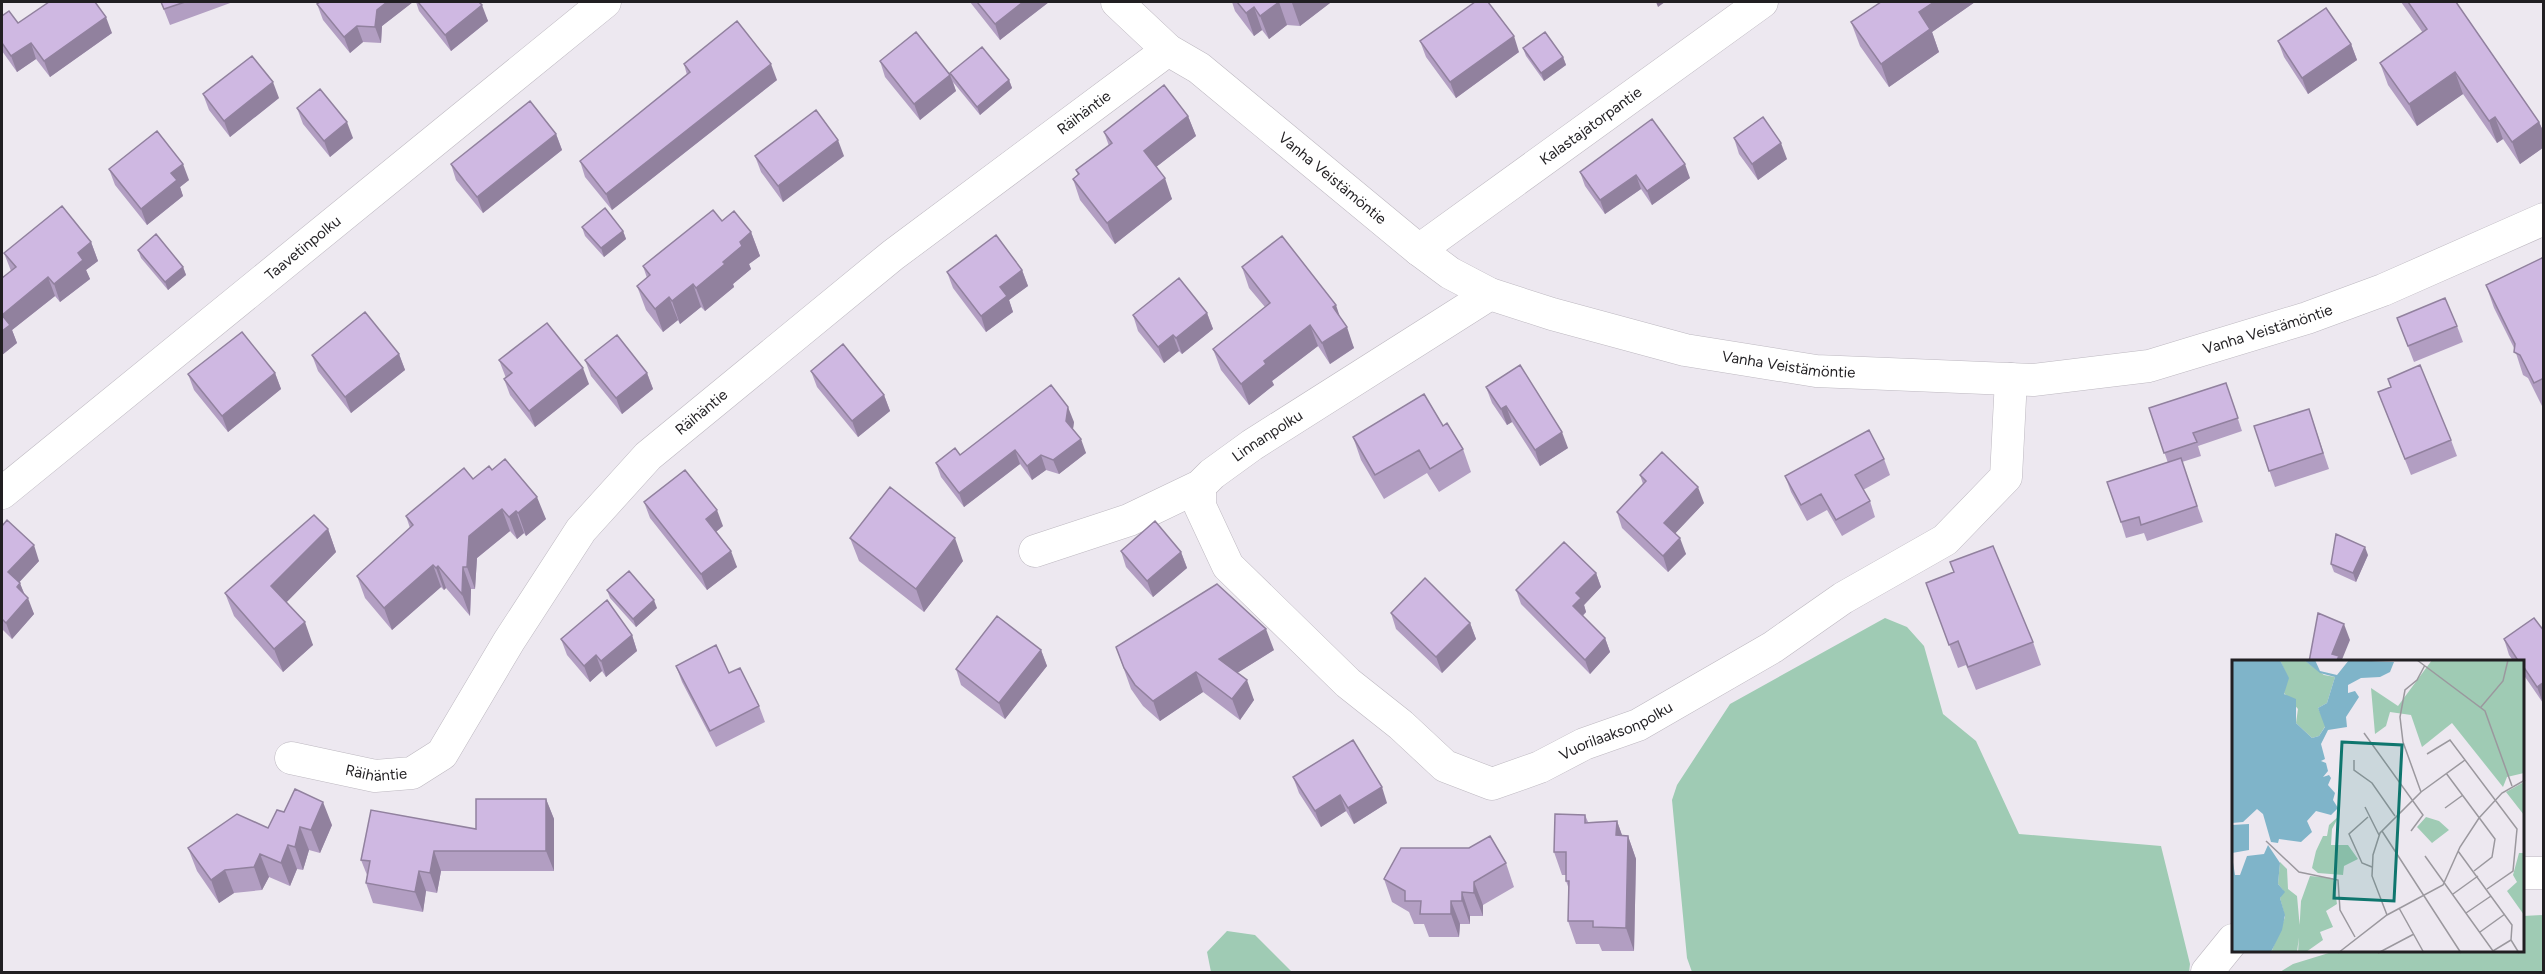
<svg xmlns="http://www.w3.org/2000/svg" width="2545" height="974" font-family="Figtree,sans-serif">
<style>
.green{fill:#9fcbb4}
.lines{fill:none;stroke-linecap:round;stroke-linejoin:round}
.minor-casing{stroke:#bdb8c0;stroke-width:33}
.minor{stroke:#fff;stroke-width:32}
.wall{fill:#b29ec2}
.shaded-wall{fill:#91819e}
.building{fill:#cfb8e2;stroke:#91819e;stroke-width:1.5}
.labels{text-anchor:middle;stroke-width:6;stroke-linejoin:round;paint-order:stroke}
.street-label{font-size:15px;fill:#211f22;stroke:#faf5fd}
.inset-road{fill:none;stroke:#9b989e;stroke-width:1.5}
.view{fill:#0f766e;fill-opacity:0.15;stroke:#0f766e;stroke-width:3}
.inset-edge{fill:none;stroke:#211f22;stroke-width:3}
</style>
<rect width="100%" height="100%" fill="#ede8f0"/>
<path class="green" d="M1885,618L1907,627L1924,646L1943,714L1976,741L2019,834L2161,846L2190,964L2189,972H1692L1687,958L1672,800L1677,785L1730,704Z
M2543,915V972H2280L2293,964L2332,952H2522L2523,916Z
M1227,931L1255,935L1292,972H1211L1207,952Z"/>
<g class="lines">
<defs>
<g id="minor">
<path id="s1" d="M1117,2L1168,50L1199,68L1419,250L1450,273L1490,294L1552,314L1685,350L1816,371L2033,380L2149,366L2307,318L2383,290L2544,219"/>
<path id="s2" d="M1419,250L1762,2"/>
<path id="s3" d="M1200,486V506L1228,566L1348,683L1401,725L1445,766L1492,784L1540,767L1584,744L1638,725L1773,647L1843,598L1945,540L2006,477L2011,379"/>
<path id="s4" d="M2,493L605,2"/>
<path id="s5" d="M1035,551L1129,520L1200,486L1212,474L1252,445L1490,294"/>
<path id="s6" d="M291,758L375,776L412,773L442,754L509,641L581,530L648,456L893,255L1168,50"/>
<path d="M2522,873H2544"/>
<path d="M2207,972L2233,940"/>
</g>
</defs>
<use href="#minor" class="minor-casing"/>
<use href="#minor" class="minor"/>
</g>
<path class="wall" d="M161,2H233L170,25Z
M320,2H413L382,26L381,43L363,42L350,53L323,20L317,4Z
M416,2H479L488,21L451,51L419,11Z
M970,2H1049L1000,40Z
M1232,2H1330V3L1300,26L1287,25L1269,39L1262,30L1254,36L1235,11Z
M1881,2H1975L1932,32L1939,52L1889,87L1860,46L1851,22Z
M2401,2H2456L2539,122L2544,133V147L2520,164L2503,139L2497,143L2463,94L2417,126L2388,85L2380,63L2423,33Z
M2,16L18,23L112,33L50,77L36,59L17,72L2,51Z
M1420,41L1519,52L1456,98L1426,57Z
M2278,41L2351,44L2357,60L2308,94L2284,57Z
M1523,48L1563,57L1566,65L1544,81L1526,56Z
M880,61L950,74L1009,80L1012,88L980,115L953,82L956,91L920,120L885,77Z
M684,64L777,80L612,210L585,177L580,161L687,75Z
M203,94L279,98L230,137L209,110Z
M297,108L353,138L330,157L303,124Z
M1188,116L1196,136L1156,167L1172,199L1115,244L1080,200L1073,179L1078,175L1076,170L1109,146L1104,132Z
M556,134L562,150L483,213L456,180L451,164Z
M1734,138L1787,159L1758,180L1739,154Z
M755,156H844L783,202L761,172Z
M109,169L189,180L180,187L183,196L147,225L115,185Z
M1580,172L1690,178L1652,205L1641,189L1605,214L1585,186Z
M722,221L751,232L760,256L749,264L751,269L733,284L734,287L705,311L701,307L680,324L678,320L663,332L646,310L637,286L647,278L643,266Z
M582,227L623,231L626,239L604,257L585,236Z
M91,242L98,261L86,270L90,279L60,302L55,296L12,330L17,343L2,355L11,271L4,253Z
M138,250L183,267L186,275L168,290L141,258Z
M2544,257V406H2542L2528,378L2523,375L2515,350L2494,308L2486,285Z
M1242,267L1340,318L1354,348L1330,364L1318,346L1272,381L1274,385L1249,405L1221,370L1213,349L1265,307L1249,288Z
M1022,270L1028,286L1009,300L1013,312L986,332L953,288L947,272Z
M1207,313L1213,329L1182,354L1179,351L1164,363L1138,331L1133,315Z
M2397,318L2457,326L2463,342L2414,362Z
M399,354L405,370L351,413L318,371L312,355Z
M499,360L589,384L535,427L510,395L504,379L506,378Z
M585,360L647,373L653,389L622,414L591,376Z
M811,371L884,395L890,411L858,437L817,387Z
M275,373L281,389L228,432L194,390L188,374Z
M2388,379L2451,440L2457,456L2411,475L2378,392L2391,387Z
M2226,383L2242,431L2198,446L2201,456L2182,462L2203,522L2147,541L2144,533L2126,538L2121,522L2168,463L2149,408Z
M1486,387L1568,448L1540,466L1512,422L1507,425L1492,403Z
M2309,409L2329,469L2275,487L2254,426Z
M1074,422L1073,429L1086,453L1059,474L1046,470L1032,480L1020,464L964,507L941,477L936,463Z
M1443,426L1463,449L1471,472L1439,492L1427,473L1384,499L1361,460L1353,437Z
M1884,459L1890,475L1863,490L1870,501L1875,517L1842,536L1827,510L1807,521L1791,492L1785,476Z
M492,470L546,519L526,536L524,533L517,539L510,531L477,558L475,589H471L470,616L446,588L444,590L441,587L392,630L365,598L357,576L410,528L406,516Z
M1640,475L1704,503L1675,533L1686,554L1668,572L1622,528L1617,512L1643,484Z
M644,502L723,526L716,532L737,567L707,590L650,518Z
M2,526L39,561L19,582L34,614L12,639L2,629Z
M328,529L336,552L286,602L313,645L283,672L234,616L225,593Z
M850,538L963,561L924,612L859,561Z
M1121,551L1181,552L1187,568L1153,597L1126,567Z
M2368,555L2356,582L2334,572L2331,564Z
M1596,573L1601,587L1584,605L1586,612L1583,616L1605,638L1610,652L1590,674L1521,604L1516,590Z
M1926,583L2033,642L2041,665L1976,690L1966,665L1958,668Z
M607,590L657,608L636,627L610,598Z
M1391,613L1470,623L1476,639L1442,673L1396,629Z
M2544,631V703H2543L2523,674V662H2514L2509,655L2504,639Z
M632,635L637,651L606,677L602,671L590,682L567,655L561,639Z
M1116,647L1274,650L1237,673L1254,700L1240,720L1203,692L1160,721L1143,706L1131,689Z
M1041,650L1047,666L1005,719L961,685L956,669Z
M676,666L729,673L759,706L765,722L716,747L682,682Z
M1293,777L1387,803L1354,824L1346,811L1321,827L1299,793Z
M546,799L554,819V871H441L437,893L426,891L423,912L373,903L366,883L367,875L361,860L476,829Z
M1585,815L1588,822L1617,821L1622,835L1628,836L1636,859L1634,951H1602L1599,944H1576L1568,921L1569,889L1566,881V875H1562L1554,852Z
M332,825L320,853L309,850L303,870L297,869L290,886L269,877L262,890L234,893L219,903L197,871L188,848L268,828Z
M1506,863L1514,887L1483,905V916H1470V924H1460L1459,937H1429L1424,924H1414L1409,912L1392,902L1384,879Z"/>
<path class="shaded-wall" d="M387,2H413L382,26L381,43L375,27L377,10Z
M1023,2H1049L1000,40L995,24Z
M1279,2L1287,25L1269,39L1260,16Z
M1293,2H1330V3L1300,26L1292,3Z
M1656,2H1665L1658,7Z
M1934,2H1975L1932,32L1939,52L1889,87L1881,64L1919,12Z
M482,5L488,21L451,51L445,35Z
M1254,7L1262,30L1254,36L1246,13Z
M106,17L112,33L50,77L44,61Z
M357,26L363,42L350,53L344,37Z
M1514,36L1519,52L1456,98L1450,82Z
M31,43L36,59L17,72L11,56Z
M2351,44L2357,60L2308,94L2302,78Z
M1563,57L1566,65L1544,81L1541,73Z
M771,64L777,80L612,210L606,194Z
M2455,72L2463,94L2417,126L2409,104Z
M950,75L956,91L920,120L914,104Z
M1009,80L1012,88L980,115L977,107Z
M273,82L279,98L230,137L224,121Z
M1188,116L1196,136L1151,171L1144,151Z
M2495,117L2503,139L2497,143L2489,121Z
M347,122L353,138L330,157L324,141Z
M2539,122L2544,133V147L2520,164L2512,142Z
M556,134L562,150L483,213L477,197Z
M838,140L844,156L783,202L778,186Z
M1781,143L1787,159L1758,180L1752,164Z
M183,164L189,180L180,187L183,196L147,225L141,209L171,173Z
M1685,164L1690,178L1652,205L1647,191Z
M1636,175L1641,189L1605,214L1600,200Z
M1165,178L1172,199L1115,244L1107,223Z
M623,231L626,239L604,257L601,248Z
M751,232L760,256L749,264L751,269L733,284L734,287L705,311L696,288L723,262L740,242Z
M91,242L98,261L86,270L90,279L60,302L54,284L78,253Z
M183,267L186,275L168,290L165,282Z
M1022,270L1028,286L1009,300L1013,312L986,332L981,316L1000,287Z
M48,277L55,296L12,330L17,343L2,355V315Z
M693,284L701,307L680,324L672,301Z
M669,297L678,320L663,332L655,309Z
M1336,305L1343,326L1333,307Z
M1207,313L1213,329L1182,354L1176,338Z
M1310,325L1318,346L1272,381L1274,385L1249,405L1241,384L1264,361Z
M1347,327L1354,348L1330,364L1322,343Z
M1173,335L1179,351L1164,363L1158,347Z
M399,354L405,370L351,413L345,397Z
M583,368L589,384L535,427L529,411Z
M275,373L281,389L228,432L222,416Z
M647,373L653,389L622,414L616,398Z
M884,395L890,411L858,437L852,421Z
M1506,406L1512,422L1507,425L1501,409Z
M1068,407L1074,422L1072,435L1066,421Z
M1562,432L1568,448L1540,466L1535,450Z
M1081,439L1086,453L1059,474L1053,460Z
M1015,450L1020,464L964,507L959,493Z
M1041,455L1046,470L1032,480L1027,466Z
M1698,487L1704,503L1670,539L1664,523Z
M537,497L546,519L526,536L518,513Z
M502,509L510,531L477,558L475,589L467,567L469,536Z
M717,510L723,526L712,535L706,519Z
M516,511L524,533L517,539L509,517Z
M328,529L336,552L280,609L271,586Z
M955,538L963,561L924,612L916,589Z
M1680,538L1686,554L1668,572L1663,556Z
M34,545L39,561L14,588L8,572Z
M2365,547L2368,555L2356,582L2353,573Z
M731,551L737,567L707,590L701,574Z
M1181,552L1187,568L1153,597L1147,581Z
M433,565L441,587L392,630L384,608Z
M438,566L446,588L444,590L436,568Z
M463,567L471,589L470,616L462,594Z
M1596,573L1601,587L1584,605L1586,612L1578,620L1573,606L1576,593Z
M20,583L26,599L17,587Z
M28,598L34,614L12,639L6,623Z
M654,600L657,608L636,627L633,619Z
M305,622L313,645L283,672L274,649Z
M1470,623L1476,639L1442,673L1436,657Z
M2344,624L2350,640L2341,662H2335L2332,654Z
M1266,629L1274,650L1226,680L1219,659Z
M632,635L637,651L606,677L601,661Z
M1605,638L1610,652L1590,674L1585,660Z
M1041,650L1047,666L1005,719L999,703Z
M596,655L602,671L590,682L584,666Z
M1196,672L1203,692L1160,721L1153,701Z
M1247,680L1254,700L1240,720L1232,699Z
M2544,682V703H2543L2537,687Z
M1382,787L1387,803L1354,824L1348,808Z
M1340,795L1346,811L1321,827L1315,811Z
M546,799L554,819V871L546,851Z
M323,802L332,825L320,853L311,830Z
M1617,821L1625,844L1616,835Z
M300,827L309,850L303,870L295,847Z
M1628,836L1636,859L1634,951L1626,928Z
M288,845L297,869L290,886L281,863Z
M434,851L441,871L437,893L430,873Z
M260,854L269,877L262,890L254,867Z
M225,870L234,893L219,903L211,880Z
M419,871L426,891L423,912L415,892Z
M1474,882L1483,905V916L1474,893Z
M1462,892L1470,916V924L1462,901Z
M1451,901L1460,924L1459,937L1451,914Z"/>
<path class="building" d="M49,2H95L106,17L44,61L31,43L11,56L2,43V16L9,11L18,23Z
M161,2H185L164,9Z
M320,2H387L377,10L375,27L357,26L344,37L317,4Z
M418,2H479L482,5L445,35Z
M977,2H1023L995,24Z
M1237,2H1279L1260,16L1254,7L1246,13Z
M1475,2H1488L1514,36L1450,82L1420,41Z
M1881,2H1934L1919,12L1930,29L1881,64L1851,22Z
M2408,2H2456L2539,122L2512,142L2495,117L2489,121L2455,72L2409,104L2380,63L2427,29Z
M2326,8L2351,44L2302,78L2278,41Z
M737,21L771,64L606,194L580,161L690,72L684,64Z
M916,32L950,75L914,104L880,61Z
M1545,32L1563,57L1541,73L1523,48Z
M982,47L1009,80L977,107L950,73Z
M252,56L273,82L224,121L203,94Z
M1164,85L1188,116L1144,151L1165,178L1107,223L1073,179L1079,174L1076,170L1112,143L1104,132Z
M320,89L347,122L324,141L297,108Z
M530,101L556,134L477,197L451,164Z
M816,110L838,140L778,186L755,156Z
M1763,117L1781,143L1752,164L1734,138Z
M1652,119L1685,164L1647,191L1636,175L1600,200L1580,172Z
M157,131L183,164L171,173L177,180L141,209L109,169Z
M62,206L91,242L78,253L83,260L54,284L48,277L2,315L10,325L2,331V278L16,267L4,253Z
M605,208L623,231L601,248L582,227Z
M713,210L722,221L734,211L751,232L740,242L742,246L723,262L725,264L696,288L693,284L672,301L669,297L655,309L637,286L650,275L643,266Z
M156,234L183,267L165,282L138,250Z
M996,235L1022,270L1000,287L1007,296L981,316L947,272Z
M1282,236L1336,305L1333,307L1347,327L1322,343L1310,325L1264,361L1266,364L1241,384L1213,349L1270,303L1242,267Z
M2544,257V378L2534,383L2520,355L2514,352L2515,344L2486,285Z
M1179,278L1207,313L1176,338L1173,335L1158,347L1133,315Z
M2445,298L2457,326L2408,346L2397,318Z
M365,312L399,354L345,397L312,355Z
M547,323L583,368L529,411L504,379L512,373L499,360Z
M242,332L275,373L222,416L188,374Z
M617,335L647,373L616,398L585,360Z
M843,344L884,395L852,421L811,371Z
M1520,365L1562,432L1535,450L1506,406L1501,409L1486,387Z
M2420,365L2451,440L2405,459L2378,392L2391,387L2388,379Z
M2226,383L2238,418L2193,433L2197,442L2164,453L2149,408Z
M1051,385L1068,407L1066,421L1081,439L1053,460L1041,455L1027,466L1015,450L959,493L936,463L955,448L960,455Z
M1424,394L1443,426L1447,423L1463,449L1430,469L1419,450L1375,475L1353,437Z
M2309,409L2323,453L2269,471L2254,426Z
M1869,430L1884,459L1855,475L1870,501L1836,520L1821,494L1801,505L1785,476Z
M1662,452L1698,487L1664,523L1680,538L1663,556L1617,512L1646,481L1640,475Z
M2181,458L2197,506L2141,525L2139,517L2121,522L2107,482Z
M505,459L537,497L518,513L516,511L509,517L502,509L469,536L467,567H463L462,594L438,566L436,568L433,565L384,608L357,576L413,525L406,516L464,468L473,479L489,466L492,470Z
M685,470L717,510L706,519L731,551L701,574L644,502Z
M890,487L955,538L916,589L850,538Z
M314,515L328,529L271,586L305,622L274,649L225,593Z
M7,520L34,545L8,572L20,583L17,587L28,598L6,623L2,619V526Z
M1155,521L1181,552L1147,581L1121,551Z
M2336,534L2365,547L2353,573L2331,564Z
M1564,542L1596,573L1576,593L1581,598L1573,606L1605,638L1585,660L1516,590Z
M1993,546L2033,642L1968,667L1958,641L1949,645L1926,583L1954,572L1950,562Z
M629,571L654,600L633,619L607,590Z
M1425,578L1470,623L1436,657L1391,613Z
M1217,584L1266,629L1219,659L1247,680L1232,699L1196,672L1153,701L1135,685L1124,668L1116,647Z
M607,600L632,635L601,661L596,655L584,666L561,639Z
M2318,613L2344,624L2332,654L2339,656L2336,662H2309Z
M997,616L1041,650L999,703L956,669Z
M2534,618L2544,631V682L2537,687L2523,666V662H2519L2504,639Z
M716,645L729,673L740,668L759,706L710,731L676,666Z
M1353,740L1382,787L1348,808L1340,795L1315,811L1293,777Z
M295,789L323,802L311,830L300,827L295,847L288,845L281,863L260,854L254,867L225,870L211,880L188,848L237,814L268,828L277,810L284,812Z
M476,799H546V851H434L430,873L419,871L415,892L366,883L370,861L361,860L371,810L476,829Z
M1555,814L1585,815V823L1617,821L1616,835L1628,836L1626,928L1593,927V921H1568L1569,881H1566V852H1554Z
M1490,836L1506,863L1474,882V893L1462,892V901H1451V914H1420L1421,901H1405V891L1384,879L1401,848H1469Z"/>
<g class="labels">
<g class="street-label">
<text dy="5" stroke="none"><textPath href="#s6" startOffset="1077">Räihäntie</textPath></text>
<text dy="5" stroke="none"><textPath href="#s2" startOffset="212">Kalastajatorpantie</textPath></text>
<text dy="5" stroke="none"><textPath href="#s1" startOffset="279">Vanha Veistämöntie</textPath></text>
<text dy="5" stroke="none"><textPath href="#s4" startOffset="388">Taavetinpolku</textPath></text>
<text dy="5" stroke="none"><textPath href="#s1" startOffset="1269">Vanha Veistämöntie</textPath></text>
<text dy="5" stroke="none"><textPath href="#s1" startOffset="783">Vanha Veistämöntie</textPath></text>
<text dy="5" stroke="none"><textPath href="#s6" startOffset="591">Räihäntie</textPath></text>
<text dy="5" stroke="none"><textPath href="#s5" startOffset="262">Linnanpolku</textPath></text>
<text dy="5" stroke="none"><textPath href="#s3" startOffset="567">Vuorilaaksonpolku</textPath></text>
<text dy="5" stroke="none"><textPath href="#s6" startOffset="87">Räihäntie</textPath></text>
</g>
</g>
<g transform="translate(2232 660)">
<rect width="292" height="292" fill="#ede8f0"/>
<path d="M48,0H72L92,15L103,17L95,43L86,48L94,65L87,76L80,78L64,63L66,49L52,33L55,16ZM200,0H292V113L275,117L271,127L220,63L190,87L179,55L158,52L154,66L143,74L139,28L166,46ZM292,122V155L274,132ZM107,156L100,169L99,185H116L126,199L112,206L111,215L86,213L80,208L84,191L91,176H95L97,165ZM194,157L207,161L217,170L200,183L185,167ZM287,193H292V255L275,231L285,222L281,215ZM48,202L55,209L56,229L65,236L68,269L65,292L39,293L53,257L48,238L51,230L46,224ZM78,216L101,218L105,244L94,251L101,267L88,272L91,280L74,292L66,293L69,241Z" fill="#9fcbb4"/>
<path d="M0,0H48L57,18L52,34L64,39V63L80,78L87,76L93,67L86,48L95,43L103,17L88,13L72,0H83L88,11L105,15L117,0L162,2L158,12L148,17L129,18L116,25V33L123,31L127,37L114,57L115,67L96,70L89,84L93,99L89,101L94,103L96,111L91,117L97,115L99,118L96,125L103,133L101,140L106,148L99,155L84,151L75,161L80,172L69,182L47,179L46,183L39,182L31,154L25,149L11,162L0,163ZM17,164V190L0,193V165ZM36,185L48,203L46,224L53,232L48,238L53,255L50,270L39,292H0V196L3,215H8L15,196L32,194Z" fill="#7fb4c9"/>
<path class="inset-road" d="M185,0L253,51L280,126M249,47L271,21L276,0M132,73L191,155L179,171M195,94L218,80L285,169L281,211L255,229M122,100V110L140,123L163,156M214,113L263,179L260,197L242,211M189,132L233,100M133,147L147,175M213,148L231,135M136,157L117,174L130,203L140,207M150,171L229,293M34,181L67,212L106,220L108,250L123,277M226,191L280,265L279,280L287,293M193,196L261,291L279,280M221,234L246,216M167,248L192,293M234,253L259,236M155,255L140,216L141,195L148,173L189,132L171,82L168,57L173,30L185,20L193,5M248,272L273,254M106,293L155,255L211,225L228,187L247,158L270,133L293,120M146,293L182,274"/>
<path class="view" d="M110,82L170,85L162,241L102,238Z"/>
<rect width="292" height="292" class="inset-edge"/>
</g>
<rect width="2545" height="974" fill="none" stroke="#211f22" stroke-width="6"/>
</svg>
